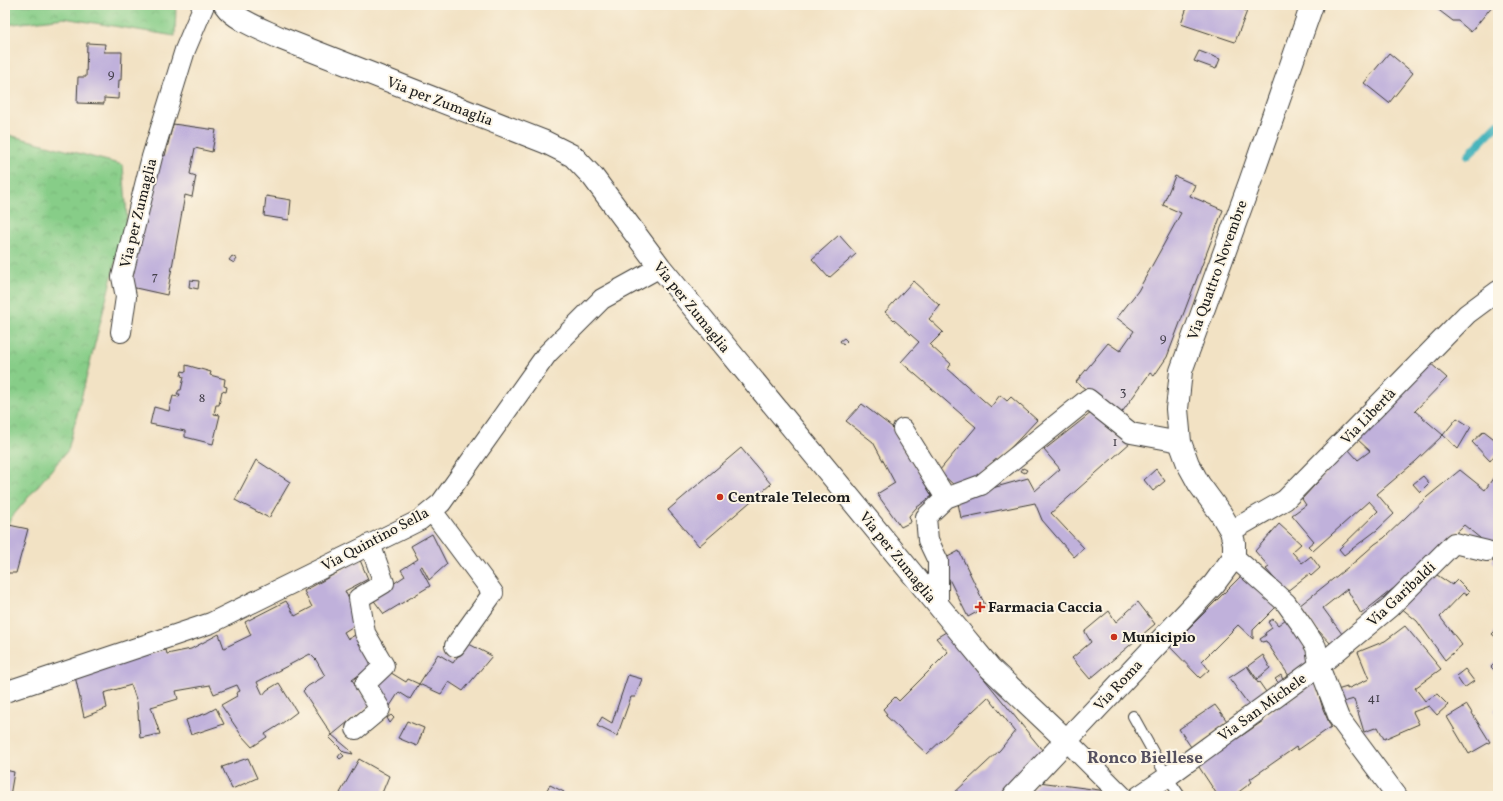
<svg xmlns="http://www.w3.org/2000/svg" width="1503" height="801" font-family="Vollkorn,serif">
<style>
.park{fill:url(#park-crowns);stroke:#527452}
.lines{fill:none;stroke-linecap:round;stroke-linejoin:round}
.stream{stroke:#42b2bb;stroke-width:8}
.building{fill:#c0b1db}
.lane-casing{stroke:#3c3a35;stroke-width:12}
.street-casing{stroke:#3c3a35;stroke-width:22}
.secondary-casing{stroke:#3c3a35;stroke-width:24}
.lane{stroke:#fff;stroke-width:10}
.street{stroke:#fff;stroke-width:20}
.secondary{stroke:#fff;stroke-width:22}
.poi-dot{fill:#c8321e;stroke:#fcf5e5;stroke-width:1.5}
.labels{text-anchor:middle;stroke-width:4;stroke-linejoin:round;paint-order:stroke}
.number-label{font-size:13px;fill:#45414c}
.street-label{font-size:15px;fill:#1c1c1c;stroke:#fcf5e5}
.poi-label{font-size:15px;font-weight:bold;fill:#1c1c1c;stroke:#fcf5e5;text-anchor:start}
.quarter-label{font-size:17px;font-weight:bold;fill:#55505f;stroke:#fcf5e5}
</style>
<defs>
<pattern id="park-crowns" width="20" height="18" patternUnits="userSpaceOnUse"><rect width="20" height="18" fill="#87cd88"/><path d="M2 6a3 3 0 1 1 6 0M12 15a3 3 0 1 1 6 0" fill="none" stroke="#74af75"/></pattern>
</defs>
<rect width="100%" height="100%" fill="#fcf5e5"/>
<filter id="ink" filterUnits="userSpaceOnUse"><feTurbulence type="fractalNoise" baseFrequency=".025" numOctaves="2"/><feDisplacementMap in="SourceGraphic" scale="8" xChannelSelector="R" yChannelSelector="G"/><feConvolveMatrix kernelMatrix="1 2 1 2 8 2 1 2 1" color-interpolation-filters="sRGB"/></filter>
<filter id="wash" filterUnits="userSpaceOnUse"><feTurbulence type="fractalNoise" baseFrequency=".012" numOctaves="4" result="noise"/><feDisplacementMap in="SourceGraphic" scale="16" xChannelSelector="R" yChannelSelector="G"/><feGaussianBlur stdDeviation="0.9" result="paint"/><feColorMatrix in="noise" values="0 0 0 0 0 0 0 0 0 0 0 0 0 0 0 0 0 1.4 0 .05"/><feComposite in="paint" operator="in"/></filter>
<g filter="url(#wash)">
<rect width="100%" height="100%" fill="#f2e2c4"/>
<path class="park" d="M5,5H176L175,36L64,18L5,25Z
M5,134L123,165L127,217L68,450L11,518L5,531Z"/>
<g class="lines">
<path class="stream" d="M1468,155L1498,124"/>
</g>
<g id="blocks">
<path class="building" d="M1188,5H1243L1242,9L1247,11L1235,42L1181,24Z
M1438,5H1493L1471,32L1458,21H1453L1436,8Z
M87,43L105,44L104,52H122L121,80H119L118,99L104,98V104L77,103L78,77H86Z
M1199,51L1220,59L1216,69L1194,61Z
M1389,53L1413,73L1389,103L1364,83Z
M173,124L216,130L212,152L195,148L190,174L196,176L192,197L185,195L167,295L131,287L148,185L157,153L165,156Z
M1175,176L1195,185L1190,196L1223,210L1167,357L1154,376L1150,373L1120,415L1076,382L1108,343L1120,351L1134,331L1117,318L1138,291L1181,213L1163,205Z
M266,196L291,200L289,220L264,216Z
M839,235L856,254L829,278L812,259Z
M232,256L237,259L234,263L229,260Z
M190,280L199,281L198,289L189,287Z
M913,281L940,306L929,319L943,332L930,345L951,364L948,369L991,407L1000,395L1007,401L1011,397L1037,420L989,471L956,487L939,471L976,427L901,362L919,342L885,312Z
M844,338L847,341L843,345L840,341Z
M1428,361L1447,378L1415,411L1443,435L1416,461L1377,494L1394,514L1377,530L1344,555L1339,549L1378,511L1369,501L1313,551L1308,546L1314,541L1292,515L1306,505L1302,499L1348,449L1358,460L1370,451L1357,439Z
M186,365L211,372L210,375L225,379L224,386L227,387L226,392L222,391L219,405H216L214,414L220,415L213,444L185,437V431L150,424L154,407L169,411L173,396L179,397L180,394H177L179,390H181L184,377L181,376L182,371L186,372Z
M862,404L892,427L932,496L916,508L909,516L911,522L901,527L877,494L895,483L873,442L846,421Z
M1096,409L1131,442L1051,513L1084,548L1074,557L1042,520L1035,503L961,518L957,498L1028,478L1035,491L1060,469L1044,450Z
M1457,418L1471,427L1458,449L1443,435Z
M1484,431L1498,442V451L1490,461L1472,442Z
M741,448L771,484L699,546L668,510Z
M256,460L290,482L269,518L235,500Z
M1023,468L1027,470L1025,473L1021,471Z
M1156,469L1165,481L1153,491L1144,480Z
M1460,470L1485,490L1498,471V566L1492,561L1497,552L1464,525L1417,570L1361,614L1347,589L1323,608L1345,638L1333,646L1315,627L1299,606L1357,560L1375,544L1384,538L1427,497Z
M1423,476L1429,483L1420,492L1413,484Z
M1279,524L1301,544L1292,552L1302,563L1311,556L1320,568L1311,576L1309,574L1286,592L1266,569L1269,567L1255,551Z
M9,525L28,529L16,573H8L5,581V538Z
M432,534L447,564L429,580L422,566L420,567L430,586L384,614L372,598L405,576L401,570L418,559L411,546Z
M959,551L986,607L968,617L940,561Z
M360,560L368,579L345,591L360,622L344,632L348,639L357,634L374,664L352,680L370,704L332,735L303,691L308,686L325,676L316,660L310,654L257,682L263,695L267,690L279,683L297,712L281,724L265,734L267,737L252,747L242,736L221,705L237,696L236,693L240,691L237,685L214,694L210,685L176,691L178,699L151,707L160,734L140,738L137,702L131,685L104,693L107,708L84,717L75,676L123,659L166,650L167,654L191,649L219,634L224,648L251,635L245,622L286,601L295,616L312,607L304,591Z
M1431,571L1452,585L1457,580L1469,592L1466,595L1463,593L1440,617L1462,645L1445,660L1417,621L1400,607Z
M1243,574L1276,607L1253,630V639L1238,625L1202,661L1209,670L1200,678L1170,647Z
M1138,602L1155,624L1090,679L1072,658L1091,642L1085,632V631L1109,611L1116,622Z
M1273,619L1278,625L1286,619L1298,632L1312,662L1289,676L1266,641L1262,642L1260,639L1266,635L1265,633L1272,628L1268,622Z
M1405,626L1441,669L1415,688L1425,701L1437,694L1448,705L1437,715L1429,706L1413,712L1419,724L1384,739L1378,727L1364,732L1354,699L1340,703L1337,690L1347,687V689L1369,679L1358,652L1385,641Z
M1498,628V639L1492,634Z
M946,632L1043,751L1006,796H951L1000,750L1015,731L988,697L927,754L885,715L887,714L883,709L895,697L899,701L948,652L936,638Z
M467,643L492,656L463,691L449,682L441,694L419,684L438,654L453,663Z
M1263,655L1270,668L1257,679L1248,666Z
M1498,660V674L1491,667Z
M1247,666L1258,683L1259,682L1266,692L1249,705L1229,678Z
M1465,669L1474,681L1464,688L1456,676Z
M388,671L406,682L408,679L419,684L410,699L399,692L390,706L373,693Z
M628,675L642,679L635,697H631L617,736L597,726L602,717L612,723Z
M1281,675L1283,680L1279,683L1275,679Z
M1315,682L1323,709L1331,727L1298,750L1296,747L1250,779L1252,782L1236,794L1238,796H1218L1197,764L1235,736L1237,739L1263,721L1261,719Z
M1215,705L1227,721L1191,747L1179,729Z
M1467,705L1490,742L1469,754L1447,717Z
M1498,707V716L1494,710Z
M216,708L224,724L191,735L186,720L207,713Z
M391,715L394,718L390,723L387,718Z
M407,721L424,728L417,746L398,738Z
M332,735L350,750L353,754L344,752L329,737Z
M341,753L344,756L340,759L338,757Z
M248,758L257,778L232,789L222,767Z
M359,759L389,776L382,793H378L377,796H345L340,793Z
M5,770L14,772L10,796H5Z
M1039,782L1107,791L1111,796H1026Z
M550,785L564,792L562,796H555L546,791Z"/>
</g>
</g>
<g filter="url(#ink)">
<use href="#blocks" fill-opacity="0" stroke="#3c3a35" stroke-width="1"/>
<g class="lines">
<defs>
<path id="lane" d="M1133,716L1167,777L1180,796"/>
<path id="street" d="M121,332L126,297L122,277L152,157L185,50L204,5
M903,429L946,498
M432,511L493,593L455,646
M1231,531L1285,500L1467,314L1498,291
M1234,557L1286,603L1301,624L1316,647L1319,666L1339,718L1397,796
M938,605V561L928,540L926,517L946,498L981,485L1088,399L1131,433L1180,442
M5,692L211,623L420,520L441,503L547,354L602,299L660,267
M356,729L380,709L365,684L384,666L365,633L359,598L384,583L370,544
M1066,740L1122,796
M1139,796L1167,777L1319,666L1390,607L1454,543L1487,551"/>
<path id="secondary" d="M225,5C235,20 264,30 280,38L545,142L573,156L593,177L660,267L961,633L990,668L1066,740
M1014,796L1214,584L1234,557V543L1231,531L1221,514L1199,484L1188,464L1180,442L1177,409L1181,371L1250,182L1312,5"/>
</defs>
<use href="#lane" class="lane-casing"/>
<use href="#street" class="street-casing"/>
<use href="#secondary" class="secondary-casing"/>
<use href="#lane" class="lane"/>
<use href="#street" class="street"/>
<use href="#secondary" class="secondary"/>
</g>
</g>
<g class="poi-dot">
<circle cx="720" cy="497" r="4"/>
<path d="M978 601h4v4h4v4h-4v4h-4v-4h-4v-4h4z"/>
<circle cx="1114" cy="637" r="4"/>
</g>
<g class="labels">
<g class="number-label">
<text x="111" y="78">9</text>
<text x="155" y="280">7</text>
<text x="1163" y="342">9</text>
<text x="1123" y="396">3</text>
<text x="202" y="402">8</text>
<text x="1115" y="446">1</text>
<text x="1374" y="702">41</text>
</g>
<g class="street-label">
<text transform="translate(440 101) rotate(21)" y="5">Via per Zumaglia</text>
<text transform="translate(138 213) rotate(-76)" y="5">Via per Zumaglia</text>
<text transform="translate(1217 270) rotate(-70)" y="5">Via Quattro Novembre</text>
<text transform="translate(692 307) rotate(51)" y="5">Via per Zumaglia</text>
<text transform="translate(1368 416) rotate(-46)" y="5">Via Libertà</text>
<text transform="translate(375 539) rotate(-28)" y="5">Via Quintino Sella</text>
<text transform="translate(898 557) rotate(51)" y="5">Via per Zumaglia</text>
<text transform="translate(1401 594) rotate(-43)" y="5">Via Garibaldi</text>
<text transform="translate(1118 685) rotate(-47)" y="5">Via Roma</text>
<text transform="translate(1262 707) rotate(-36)" y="5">Via San Michele</text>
</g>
<g class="poi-label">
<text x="728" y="502">Centrale Telecom</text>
<text x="988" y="612">Farmacia Caccia</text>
<text x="1122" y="642">Municipio</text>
</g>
<g class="quarter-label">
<text x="1145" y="763">Ronco Biellese</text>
</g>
</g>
<rect width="1503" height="801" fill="none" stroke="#fcf5e5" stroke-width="20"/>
</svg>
